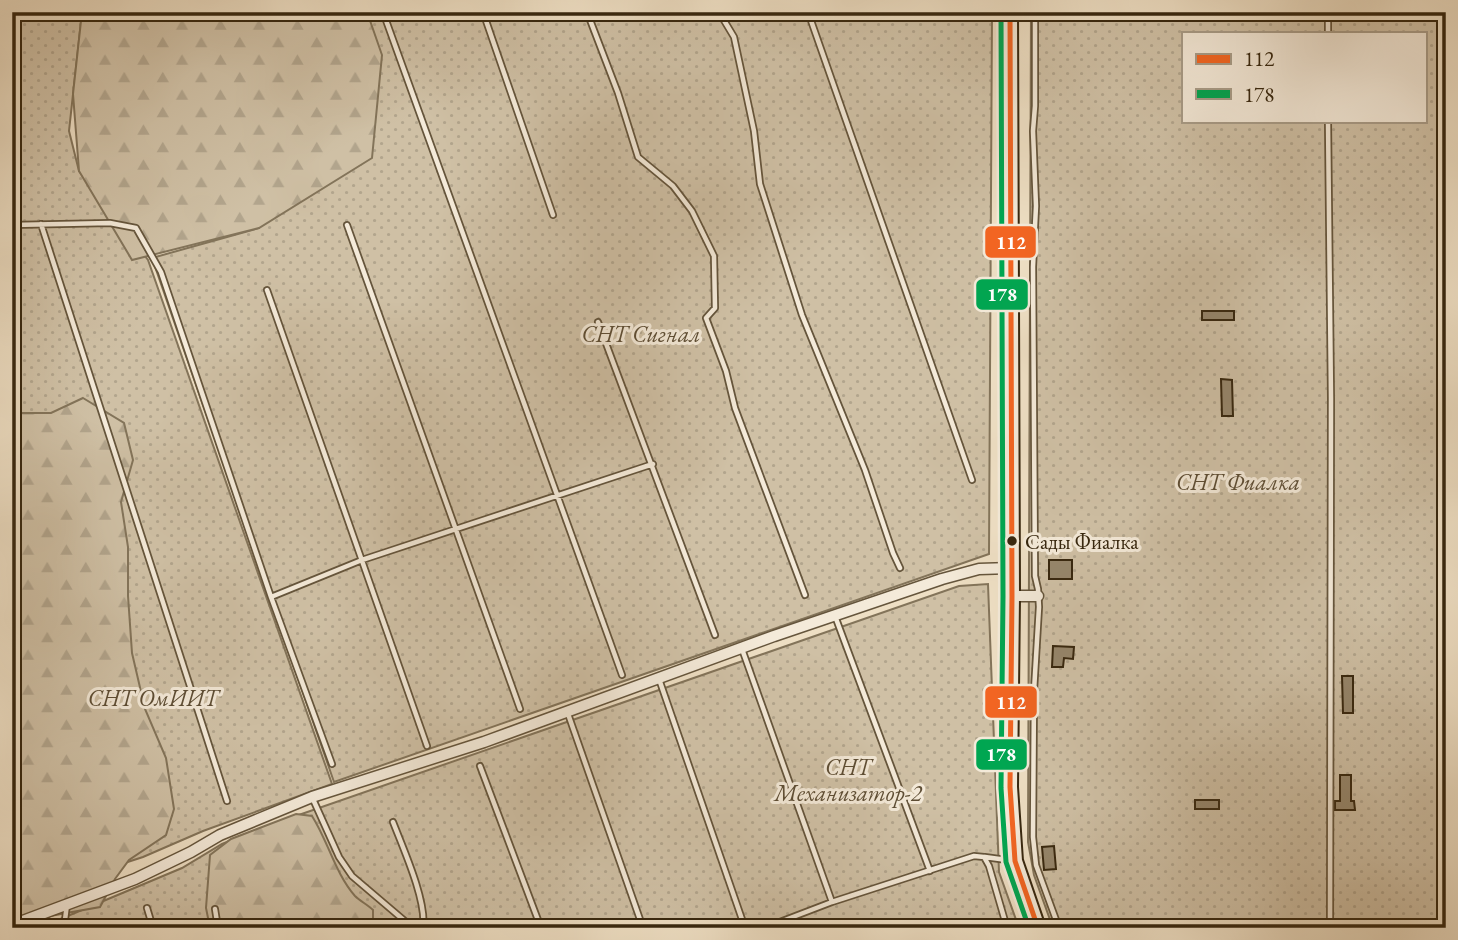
<svg xmlns="http://www.w3.org/2000/svg" width="1458" height="940" font-family="'EB Garamond',serif">
<style>
.grass{fill:url(#grass-dots);stroke:#83745a;stroke-width:2;fill-rule:evenodd}
.forest{fill:url(#forest-firs);stroke:#83745a;stroke-width:2}
.building{fill:#96876d;stroke:#37270f;stroke-width:2}
.lines{fill:none;stroke-linecap:round;stroke-linejoin:round}
.lane-casing{stroke:#65553c;stroke-width:8}
.street-casing{stroke:#65553c;stroke-width:13}
.secondary-casing{stroke:#37270f;stroke-width:18}
.lane{stroke:#f4ead9;stroke-width:4.5}
.street{stroke:#f4ead9;stroke-width:10}
.secondary{stroke:#f4ead9;stroke-width:14}
.bus-1-casing{stroke:#f4ead9;stroke-width:10}
.bus-2-casing{stroke:#f4ead9;stroke-width:10}
.bus-1{stroke:#f26522;stroke-width:5}
.bus-2{stroke:#00a651;stroke-width:5}
.bus-dot{fill:#37270f;stroke:#f4ead9;stroke-width:2.5}
.labels{text-anchor:middle;stroke-width:6;stroke-linejoin:round;paint-order:stroke}
.bus-label{font-size:21px;fill:#37270f;stroke:#f4ead9;text-anchor:start}
.park-label{font-size:23px;font-style:italic;fill:#5d4d34;stroke:#f4ead9}
.line-badge{stroke:#f4ead9;stroke-width:2.5}
.badge-label{font-size:19px;text-anchor:middle;font-weight:bold;fill:#fff}
</style>
<defs>
<pattern id="grass-dots" width="8" height="8" patternUnits="userSpaceOnUse" patternTransform="scale(1.75)"><rect width="8" height="8" fill="#cfc0a5"/><path d="M2 2h.1M6 6h.1" fill="none" stroke="#b2a58d" stroke-width="1.8" stroke-linecap="round"/></pattern>
<pattern id="forest-firs" width="22" height="20" patternUnits="userSpaceOnUse" patternTransform="scale(1.75)"><rect width="22" height="20" fill="#cfc0a5"/><path d="M5 1l3.5 6h-7zM16 11l3.5 6h-7z" fill="#b2a58d"/></pattern>
</defs>
<rect width="100%" height="100%" fill="#eedfc4"/>
<filter id="stains"><feTurbulence type="fractalNoise" baseFrequency=".00286" numOctaves="4"/><feColorMatrix values="0 0 0 0 .2 0 0 0 0 .09 0 0 0 0 .02 0 0 0 .5 -.17"/></filter>
<radialGradient id="worn" r=".72"><stop offset=".6" stop-color="#630" stop-opacity="0"/><stop offset="1" stop-color="#630" stop-opacity=".3"/></radialGradient>
<path class="grass" d="M12,12H82L69,131L79,171L148,260L332,784L203,831L143,857L69,881L12,910Z
M334,12H992L989,554L334,782L152,258L259,228Z
M1031,12H1446V928H1053L1034,875L1028,842ZM1183,33H1425V121H1183Z
M988,584L999,872L1019,928H39L182,868L222,844L267,826L959,586Z"/>
<path class="forest" d="M82,12H367L382,55L372,158L259,228L132,260L79,171L73,94Z
M83,398L124,423L133,460L121,502L128,547V596L132,653L145,709L166,758L174,809L166,835L129,860L115,879L100,907L50,916L39,928H12V413H51Z
M296,814L312,816C328,841 335,873 355,896C360,901 368,905 373,910V928H210L206,908L210,855L231,839Z"/>
<path class="building" d="M1202,311H1234V320H1202Z
M1221,379L1232,380L1233,416H1222Z
M1049,560H1072V579H1049Z
M1053,646L1074,647L1073,659L1064,658L1063,667H1052Z
M1342,676H1353V713H1343Z
M1340,775H1351V801H1354L1355,810H1335V801H1340Z
M1195,800H1219V809H1195Z
M1054,846L1056,869L1044,870L1042,847Z"/>
<g class="lines">
<defs>
<path id="lane" d="M383,12L622,675
M483,12L553,215
M587,12L618,93L638,157L673,186L692,211L714,256L715,308L706,318L726,371L735,408L805,595
M719,12L734,37L754,131L760,184L802,315L865,470L893,553L900,568
M808,12L972,480
M1039,12L1035,17V106L1033,131L1036,206L1033,267L1035,576L1038,589L1039,607L1034,691L1033,837L1036,865L1059,928
M1328,12V33
M1328,121L1331,398L1330,928
M41,224L227,801
M12,225L110,223L136,228L161,272L271,597L332,764
M347,225L520,709
M267,290L427,746
M598,322L715,635
M271,597L362,560L653,464
M835,616L930,871
M742,649L832,902
M659,679L745,928
M567,711L643,928
M480,766L541,928
M312,797L339,857L352,876L406,922L419,928
M393,822C403,848 427,901 423,928
M985,857L1014,861
M147,908L153,928
M215,909L218,928
M64,928L67,904
M764,928L832,902L974,856L984,857L989,866L1007,928"/>
<path id="street" d="M1012,596H1038
M12,925L135,879L191,852L220,835L312,797L484,742L774,636L942,579L979,569L1011,568"/>
<path id="secondary" d="M1010,12L1012,596L1010,787L1015,861L1038,928"/>
</defs>
<use href="#lane" class="lane-casing"/>
<use href="#street" class="street-casing"/>
<use href="#secondary" class="secondary-casing"/>
<use href="#lane" class="lane"/>
<use href="#street" class="street"/>
<use href="#secondary" class="secondary"/>
<defs>
<path id="bus-1" d="M1010,12L1012,596L1010,787L1015,861L1038,928"/>
<path id="bus-2" d="M1001,12L1003,596L1001,788L1006,862L1029,928"/>
</defs>
<use href="#bus-1" class="bus-1-casing"/>
<use href="#bus-2" class="bus-2-casing"/>
<use href="#bus-1" class="bus-1"/>
<use href="#bus-2" class="bus-2"/>
</g>
<circle class="bus-dot" cx="1012" cy="541" r="6"/>
<g class="labels">
<g class="bus-label">
<text x="1025" y="549">Сады Фиалка</text>
</g>
<g class="park-label">
<text x="641" y="342">СНТ Сигнал</text>
<text x="1238" y="490">СНТ Фиалка</text>
<text x="153" y="706">СНТ ОмИИТ</text>
<text x="848" y="775">СНТ<tspan x="848" dy="26">Механизатор-2</tspan></text>
</g>
</g>
<g class="line-badge">
<rect x="984" y="225" width="53" height="34" rx="7" fill="#f26522"/>
<rect x="975" y="278" width="54" height="33" rx="7" fill="#00a651"/>
<rect x="984" y="685" width="54" height="34" rx="7" fill="#f26522"/>
<rect x="975" y="738" width="53" height="33" rx="7" fill="#00a651"/>
</g>
<g class="badge-label">
<text x="1011" y="249">112</text>
<text x="1002" y="301">178</text>
<text x="1011" y="709">112</text>
<text x="1001" y="761">178</text>
</g>
<rect width="1458" height="940" fill="none" stroke="#eedfc4" stroke-width="42"/>
<rect x="14" y="14" width="1430" height="912" fill="none" stroke="#37270f" stroke-width="3.5"/>
<rect x="21" y="21" width="1416" height="898" fill="none" stroke="#37270f" stroke-width="2"/>
<rect x="1182" y="32" width="245" height="91" fill="#f4ead9" stroke="#a89c88" stroke-width="2"/>
<rect x="1196" y="54" width="35" height="10" fill="#f26522" stroke="#a89c88" stroke-width="2"/>
<text x="1244" y="66" font-size="21" fill="#37270f">112</text>
<rect x="1196" y="89" width="35" height="10" fill="#00a651" stroke="#a89c88" stroke-width="2"/>
<text x="1244" y="102" font-size="21" fill="#37270f">178</text>
<rect width="100%" height="100%" filter="url(#stains)"/>
<rect width="100%" height="100%" fill="url(#worn)"/>
</svg>
